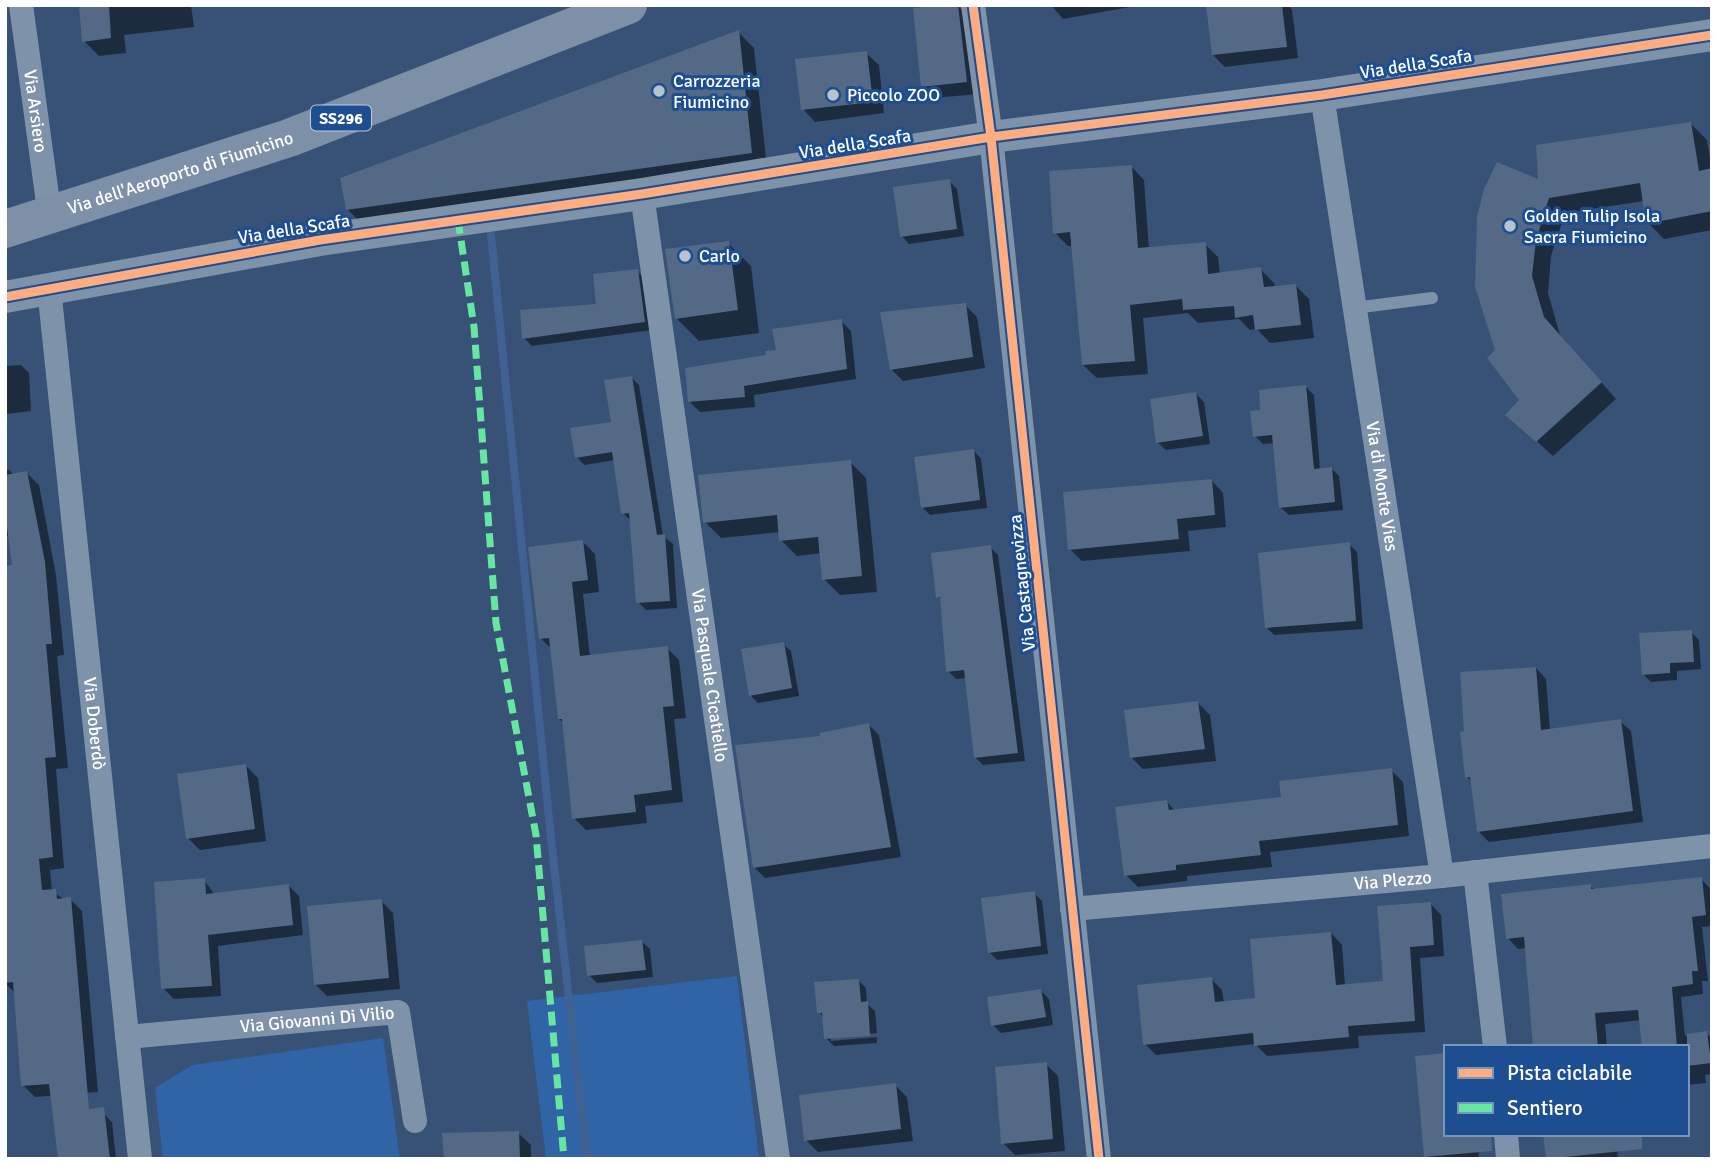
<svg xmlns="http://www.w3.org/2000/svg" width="1717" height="1164" font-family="Signika,sans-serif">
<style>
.green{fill:#3064a7}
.shadow{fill:#0007}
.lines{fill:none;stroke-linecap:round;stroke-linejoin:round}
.stream{stroke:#406292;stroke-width:8}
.building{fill:#536986}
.service{stroke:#7e92a9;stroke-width:12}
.minor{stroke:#7e92a9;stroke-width:24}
.tertiary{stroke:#7e92a9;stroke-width:32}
.primary{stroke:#7e90a8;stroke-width:38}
.quiet{stroke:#66e7a1;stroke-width:7;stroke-dasharray:14 7;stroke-linecap:butt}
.cycleway-casing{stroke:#1c4e91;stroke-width:13}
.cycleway{stroke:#ffac80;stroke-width:9}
.poi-dot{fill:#b9c2cf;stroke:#1c4e91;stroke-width:2.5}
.labels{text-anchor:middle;stroke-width:6;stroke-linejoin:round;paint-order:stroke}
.shield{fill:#1c4e91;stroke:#bbcade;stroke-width:2}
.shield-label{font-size:16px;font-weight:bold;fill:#fff}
.street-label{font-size:18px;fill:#fff;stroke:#1c4e91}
.poi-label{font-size:18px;fill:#fff;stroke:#1c4e91;text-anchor:start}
</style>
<rect width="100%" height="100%" fill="#375276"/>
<path class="green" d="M737,976L759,1159H546L527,1001Z
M383,1038L400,1159H163L155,1088L192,1065Z"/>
<path class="shadow" d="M80,5H191L194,27L124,35L126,53L99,56L84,41Z
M1051,5H1141L1063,19Z
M1216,5H1288L1292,10L1298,58L1225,67L1213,55Z
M958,6L970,18L978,94L934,98L922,86Z
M738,32L754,48L767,168L363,225L347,209Z
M866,53L879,65L884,113L815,122L803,109Z
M1691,124L1707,140L1712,170V230L1664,239L1648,223L1644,201L1565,213L1551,256L1548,293L1560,335L1616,399L1553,456L1524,430L1521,400L1497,350L1539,182Z
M1131,166L1144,180L1149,249L1205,244L1218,257L1220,275L1260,269L1274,283L1275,288L1295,285L1309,299L1314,338L1270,343L1257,329L1250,330L1239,319L1198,323L1188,313L1143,318L1148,374L1097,378L1083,365L1073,246H1068L1055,233Z
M949,181L957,189L964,236L909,244L902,236Z
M728,243L751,266L759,333L699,341L676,318Z
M637,271L645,279L652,330L532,346L524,338L598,305Z
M965,305L977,317L985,368L903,381L891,369Z
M841,321L851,331L856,379L754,395L755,407L700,412L689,401L768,357Z
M21,365L29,373L31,411L6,414L5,423V366Z
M631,377L639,385L663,536L673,544L677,608L646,610L638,602L632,522L623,513L615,460L584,465L577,457L613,423Z
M1306,387L1314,395L1320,470L1331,468L1339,476L1343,510L1289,515L1281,508L1274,443L1263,444L1255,436L1262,411Z
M1196,394L1204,402L1210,444L1166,450L1158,443Z
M974,451L981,459L987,508L930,515L922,507Z
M850,462L866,478L877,592L840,595L824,579L822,553L797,556L781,540L780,532L721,538L705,522Z
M9,470L14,475L27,473L39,485L56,575L64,655L57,656L68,768L56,769L64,868L50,870L52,891L65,900L70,899L82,911L98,1092L35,1097L23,1085L16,994L5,983L14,567L10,536L5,537V471Z
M1211,480L1223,493L1226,527L1188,531L1190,551L1082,561L1070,549Z
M583,542L595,554L599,592L583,594L590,657L667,648L679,660L686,718L674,719L683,802L645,806L647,823L586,830L574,818L564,723L559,719L552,649L540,638Z
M1349,544L1357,552L1363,629L1274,635L1266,627Z
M990,547L998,555L1025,761L983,765L975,757L967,678L956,679L948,671L942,600L938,597Z
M1691,632L1699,640L1701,669L1677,671V680L1651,682L1643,674Z
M783,644L791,651L799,696L758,703L750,695Z
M1536,668L1546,679L1550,730L1620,721L1631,731L1643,822L1489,842L1479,832L1473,783L1467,777Z
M1198,703L1210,715L1216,761L1143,769L1131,757Z
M869,725L879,735L901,857L765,878L755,868L822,737Z
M246,766L258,778L266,841L200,850L188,838Z
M1391,770L1403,782L1409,836L1270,852L1272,867L1187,876V881L1138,887L1126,875L1167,802L1175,811L1283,799Z
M1701,879L1712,890V926L1702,927L1708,981H1702L1703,994L1681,997L1685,1036L1706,1033L1712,1039V1074L1705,1075L1706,1083L1687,1085V1047H1644L1641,1020L1605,1024L1607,1047H1536L1527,948L1518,949L1508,938L1590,886L1595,890Z
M204,880L215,895L288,885L299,896L303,935L218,946L221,996L174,999L163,988Z
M1034,893L1042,901L1048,954L997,960L989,952Z
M381,901L393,913L400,989L327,996L315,984Z
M1430,903L1441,915L1444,956L1420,958L1425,1032L1358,1036L1359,1048L1267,1056L1255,1044L1156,1055L1145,1044L1211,979L1222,990L1224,1003L1257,1000L1331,933L1342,945L1345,986L1385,983Z
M642,942L650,949L653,977L597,983L589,975Z
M858,980L866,988L867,1004L875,1011L877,1033L831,1037V1041L877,1037V1043L834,1046L826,1038L824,1018L819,1012Z
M1041,991L1049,999L1053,1025L1001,1033L993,1025Z
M1046,1064L1058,1076L1065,1151L1015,1155L1003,1143Z
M895,1085L907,1097L913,1141L818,1152L806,1140Z
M104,1114L112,1122L116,1159H60Z
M518,1133L531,1145V1159H446Z
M1446,1134H1477L1479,1159H1428L1425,1156Z
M1616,1134L1618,1159H1548Z"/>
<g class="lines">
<path class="stream" d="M491,235L550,829L587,1159"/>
</g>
<path class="building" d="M79,5H109L111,38L82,42Z
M944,5H958L967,82L921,87L913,8Z
M1206,5H1282L1287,47L1212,55Z
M739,30L752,153L346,210L340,178Z
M867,51L873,102L801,110L795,59Z
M1691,122L1699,171L1712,168V211L1646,224L1640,183L1549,198L1536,240L1532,276L1544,317L1602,382L1536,442L1505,415L1519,400L1487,358L1495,350L1475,287L1477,217L1484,189L1497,162L1538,179L1536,145Z
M1132,165L1138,248L1206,242L1208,274L1261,267L1264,287L1296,284L1301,325L1255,330L1253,315L1235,318L1234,306L1183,310L1182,299L1130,305L1135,361L1082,365L1070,232L1053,234L1049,171Z
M950,179L957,229L900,237L893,187Z
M729,241L738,310L675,319L665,249Z
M638,269L645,322L522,339L520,310L596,304L593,274Z
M966,303L973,357L890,370L880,312Z
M842,319L847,369L744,386L745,397L688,402L685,368L766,355L765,351L776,350L772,329Z
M632,376L657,535L665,534L670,601L636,603L629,513L621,514L612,452L575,458L570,428L611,422L604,380Z
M1306,385L1314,469L1332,467L1335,502L1279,508L1272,435L1253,437L1250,411L1260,410L1259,390Z
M1196,392L1203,436L1156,443L1150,399Z
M974,449L980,500L921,508L914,457Z
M851,460L862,576L822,580L818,537L779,541L777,515L703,523L698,475Z
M27,471L45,562L52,644H46L56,757L45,758L53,857L39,859L42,890L56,889L57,899L71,897L89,1109L104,1107L110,1159H58L49,1084L21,1086L13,982L5,983V566L12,565L5,513V475Z
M1212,479L1215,515L1177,519L1179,539L1068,550L1063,492Z
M583,540L588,580L572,582L580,656L668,646L674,706L663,707L672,790L634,795L636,812L572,819L562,719H558L549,638L539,639L528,547Z
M1350,542L1356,621L1265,628L1258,553Z
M991,545L1018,753L974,758L964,670L946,672L940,597L936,598L931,553Z
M1692,630L1694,662L1670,663V673L1642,675L1639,633Z
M784,642L792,688L749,696L741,649Z
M1536,667L1541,730L1621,719L1633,811L1477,832L1470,777L1465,778L1460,732L1464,731L1460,672Z
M1198,701L1205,749L1130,758L1124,710Z
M869,723L891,847L753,868L735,745L820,736L819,733Z
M246,764L255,829L186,839L177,774Z
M1392,768L1398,825L1259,841L1261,855L1176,865V870L1124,876L1115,807L1167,800L1169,810L1281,797L1279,781Z
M1702,877L1706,915L1692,917L1698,971H1692L1693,984L1672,987L1677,1047H1642L1638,1010L1595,1013L1598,1047H1533L1524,937L1506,939L1501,894L1591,884V889Z
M205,878L206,894L289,884L293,925L208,935L212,986L161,989L154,882Z
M1035,891L1041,946L988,953L981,898Z
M382,899L389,978L314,985L307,906Z
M1431,902L1434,945L1410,947L1415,1021L1348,1026L1349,1037L1254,1046L1253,1033L1143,1045L1137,985L1212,977L1215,1002L1255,998L1250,939L1331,932L1336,985L1383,981L1377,906Z
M642,940L646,970L587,976L584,946Z
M859,979L861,1002L868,1001L870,1036L824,1039L822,1013H817L814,982Z
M1041,989L1046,1017L991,1026L987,997Z
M1707,1031L1711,1063L1687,1066V1034Z
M1446,1053V1134H1491L1492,1151L1424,1157L1415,1056Z
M1047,1062L1053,1139L1001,1144L995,1067Z
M896,1083L901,1129L804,1141L799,1095Z
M519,1131L520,1159H444L442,1133Z
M1543,1134H1642V1149L1546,1159Z"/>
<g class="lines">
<path class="service" d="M1354,308L1432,298"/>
<g class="minor">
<path id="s1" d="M21,5L50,217"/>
<path d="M973,5L991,137L1099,1159"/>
<path id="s2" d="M1322,95L1442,876"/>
<path id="s3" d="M642,194L778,1159"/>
<path id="s4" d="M49,288L140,1159"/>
<path d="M1475,872L1495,1047"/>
<path id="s5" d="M1072,909L1442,876L1712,846"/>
<path id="s6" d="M127,1037L398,1012L415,1121"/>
<path d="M1506,1134L1508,1159"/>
</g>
<path class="tertiary" d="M5,297L320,240L642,194L991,137L1322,95L1712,35"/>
<path class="primary" id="s7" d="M5,229L289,138L628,5"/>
<path class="quiet" d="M458,220L474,327L496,623L536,835L564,1159"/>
<defs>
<path id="cycleway" d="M973,5L991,137L1099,1159
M5,297L320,240L642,194L991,137L1322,95L1712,35"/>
</defs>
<use href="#cycleway" class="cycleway-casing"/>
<use href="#cycleway" class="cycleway"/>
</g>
<g class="poi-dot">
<circle cx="659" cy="91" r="7"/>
<circle cx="833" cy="95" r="7"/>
<circle cx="1510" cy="226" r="7"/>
<circle cx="685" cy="256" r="7"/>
</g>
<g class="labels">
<rect class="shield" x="311" y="105.5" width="60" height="25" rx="5"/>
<g class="shield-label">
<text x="341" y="124">SS296</text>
</g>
<g class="street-label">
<text transform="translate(1416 64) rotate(-9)" y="6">Via della Scafa</text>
<text dy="6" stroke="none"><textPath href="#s1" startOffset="107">Via Arsiero</textPath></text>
<text transform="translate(855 144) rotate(-9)" y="6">Via della Scafa</text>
<text dy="6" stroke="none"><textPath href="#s7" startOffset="184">Via dell'Aeroporto di Fiumicino</textPath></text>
<text transform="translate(294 229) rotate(-9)" y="6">Via della Scafa</text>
<text dy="6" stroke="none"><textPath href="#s2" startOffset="396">Via di Monte Vies</textPath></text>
<text transform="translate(1022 583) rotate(-96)" y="6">Via Castagnevizza</text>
<text dy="6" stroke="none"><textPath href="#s3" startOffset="486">Via Pasquale Cicatiello</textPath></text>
<text dy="6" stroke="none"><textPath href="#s4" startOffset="438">Via Doberdò</textPath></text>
<text dy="6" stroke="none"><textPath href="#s5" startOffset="322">Via Plezzo</textPath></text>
<text dy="6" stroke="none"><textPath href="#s6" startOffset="191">Via Giovanni Di Vilio</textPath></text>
</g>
<g class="poi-label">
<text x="673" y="87">Carrozzeria<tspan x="673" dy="21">Fiumicino</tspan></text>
<text x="847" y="101">Piccolo ZOO</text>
<text x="1524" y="222">Golden Tulip Isola<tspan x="1524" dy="21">Sacra Fiumicino</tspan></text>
<text x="699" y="262">Carlo</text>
</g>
</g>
<rect width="1717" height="1164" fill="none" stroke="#ffffff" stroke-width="14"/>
<rect x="1444" y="1045" width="245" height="91" fill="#1c4e91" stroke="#7795bd" stroke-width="2"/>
<rect x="1458" y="1068" width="35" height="10" fill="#ffac80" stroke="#7795bd" stroke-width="2"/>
<text x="1507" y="1080" font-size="21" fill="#ffffff">Pista ciclabile</text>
<rect x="1458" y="1103" width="35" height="10" fill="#66e7a1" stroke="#7795bd" stroke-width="2"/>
<text x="1507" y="1115" font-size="21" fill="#ffffff">Sentiero</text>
</svg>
